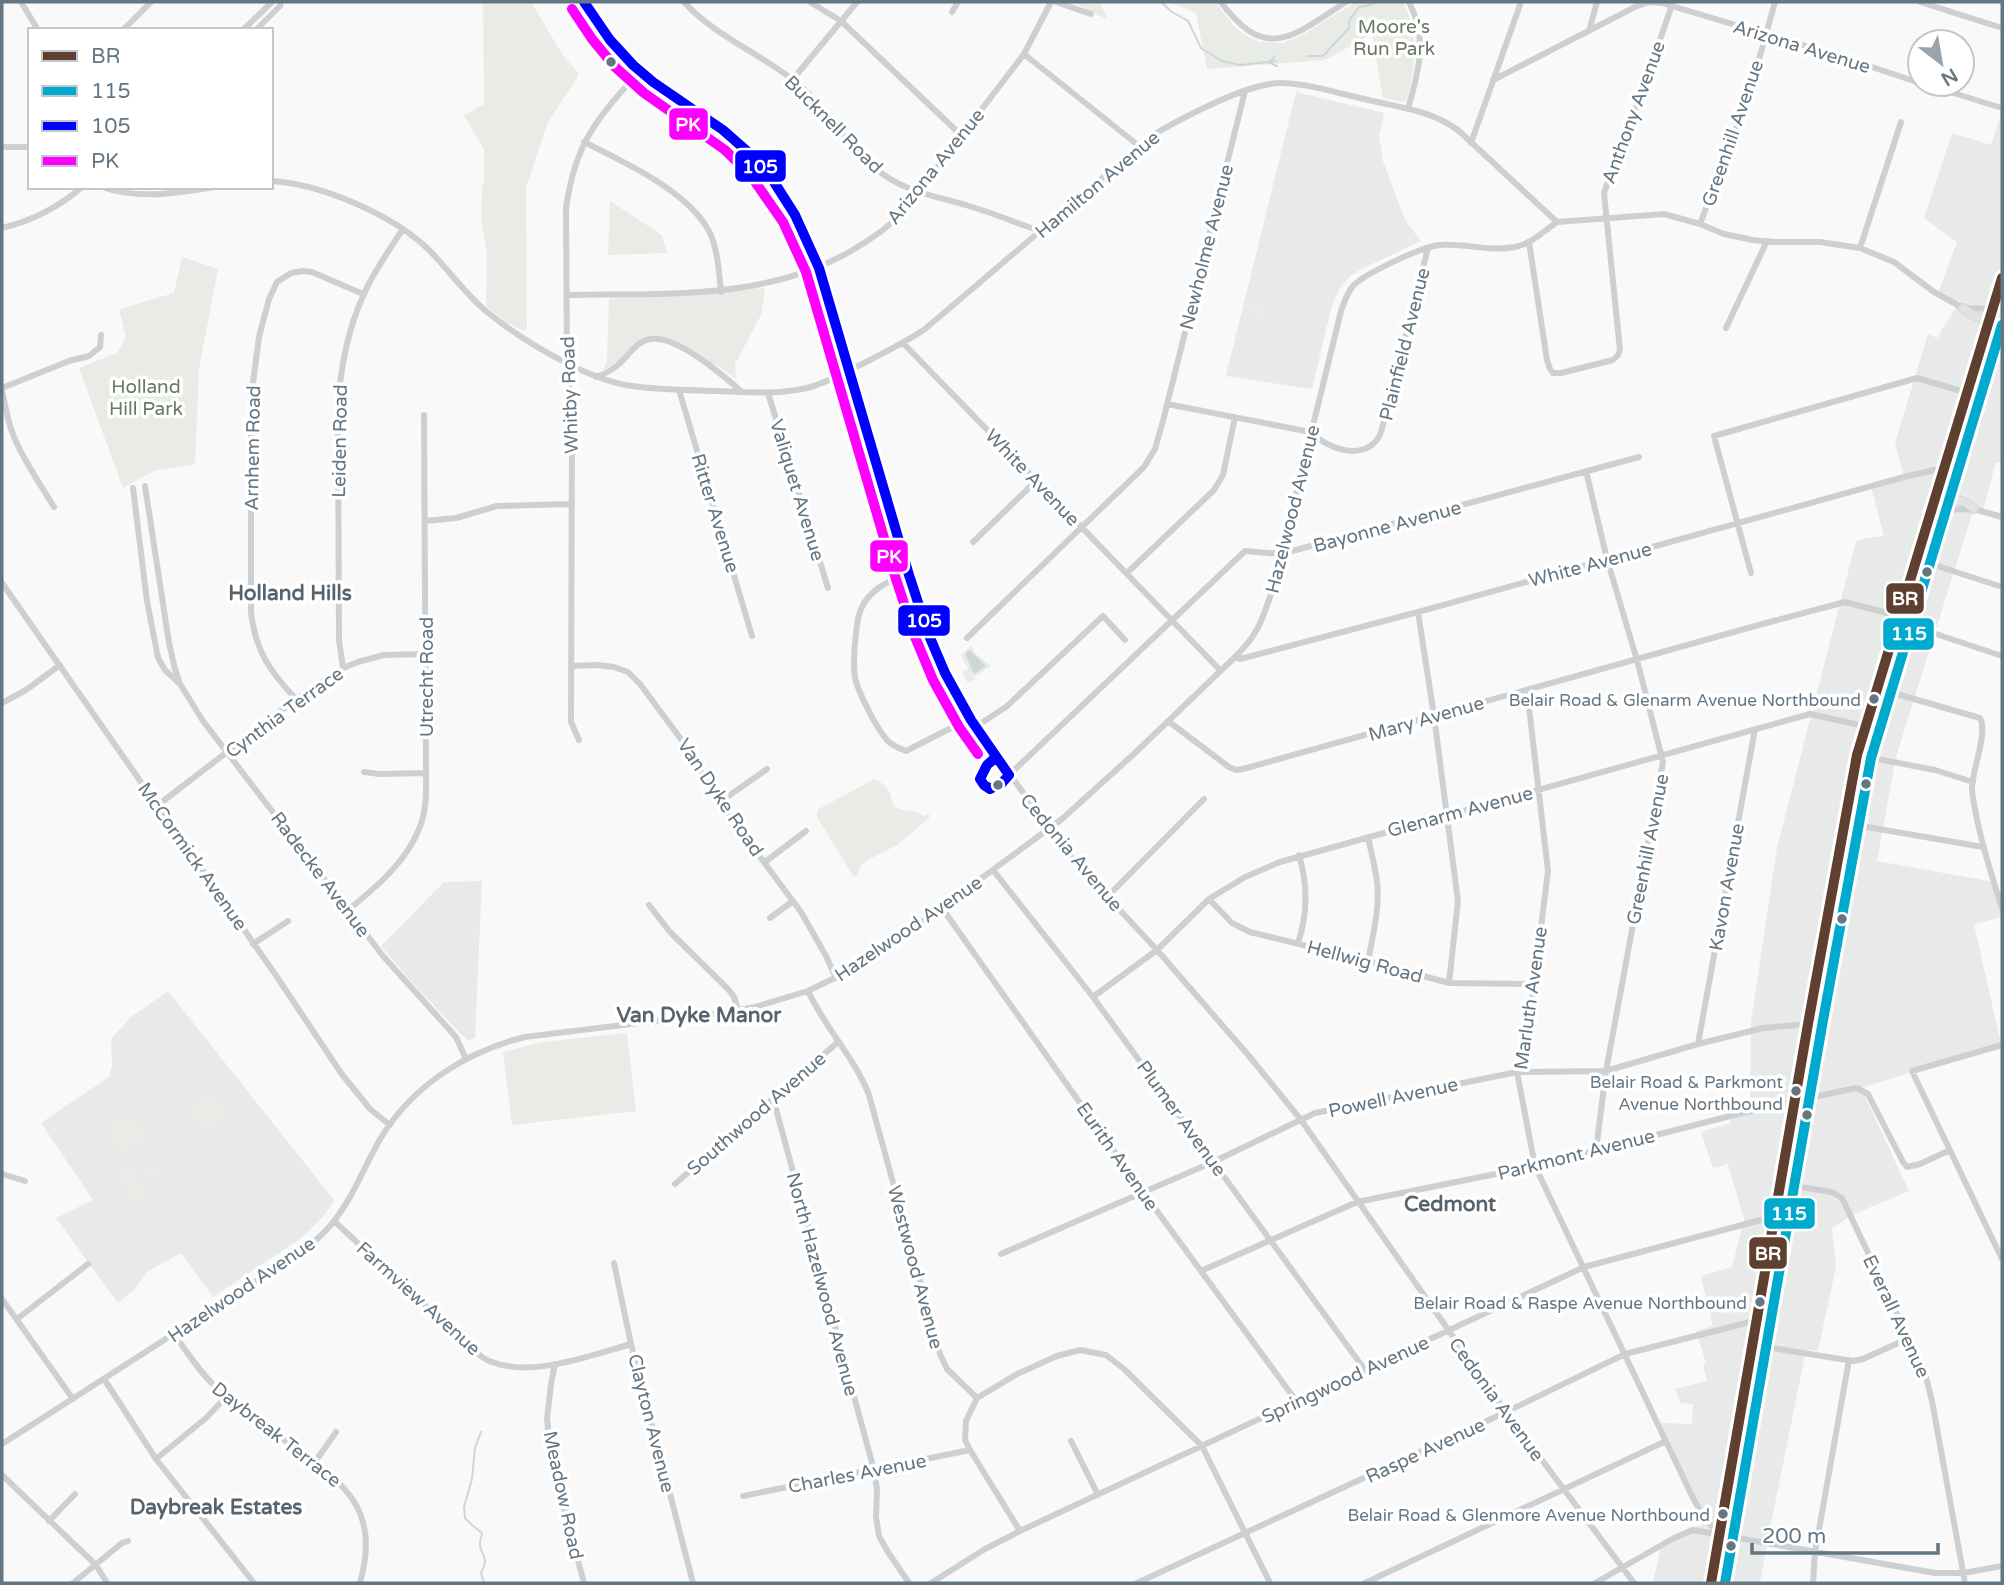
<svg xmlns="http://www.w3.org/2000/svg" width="2004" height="1585" font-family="'Varela Round',sans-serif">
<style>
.built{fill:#e8e9e9}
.green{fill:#e8ebe6}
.water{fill:#ced6d9}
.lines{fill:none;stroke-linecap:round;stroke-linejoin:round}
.stream{stroke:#ced6d9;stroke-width:2}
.major-casing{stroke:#d5d6d7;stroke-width:10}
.minor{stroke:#cecfd0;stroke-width:6}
.major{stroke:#e1e2e2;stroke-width:8}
.bus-1-casing{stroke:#fff;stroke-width:16}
.bus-2-casing{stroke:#fff;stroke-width:16}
.bus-3-casing{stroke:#fff;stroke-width:16}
.bus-4-casing{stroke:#fff;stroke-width:16}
.bus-1{stroke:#5f4030;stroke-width:10}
.bus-2{stroke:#00a9ce;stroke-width:10}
.bus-3{stroke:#00f;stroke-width:10}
.bus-4{stroke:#f0f;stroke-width:10}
.bus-dot{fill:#657683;stroke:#fff;stroke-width:2.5}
.labels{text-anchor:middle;stroke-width:7;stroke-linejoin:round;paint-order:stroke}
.bus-label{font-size:17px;fill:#657683;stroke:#fff;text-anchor:end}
.park-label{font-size:19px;fill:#687a64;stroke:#fff}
.street-label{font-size:19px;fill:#657683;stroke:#fff}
.neighbourhood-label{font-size:21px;font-weight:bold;fill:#57646e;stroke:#fff}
.line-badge{stroke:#fff;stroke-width:2.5}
.badge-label{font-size:19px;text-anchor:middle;font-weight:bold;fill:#fff}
</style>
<rect width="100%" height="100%" fill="#f9f9f9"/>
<path class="built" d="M1296,92L1384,113L1379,136L1383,161L1405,220L1421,241L1364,268L1351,275L1340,288L1332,305L1312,389L1226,376Z
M2002,111V463L1996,462L1983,511H1973L1896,757L1877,861L1994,882L2002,917L1974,924L2001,1044L1861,1088L1909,1191L1854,1214L1832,1228L1836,1267L1818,1351L1806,1350L1768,1539L1760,1583H1653L1662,1541L1691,1527L1702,1526L1698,1519L1703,1515L1661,1423L1692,1424L1693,1404L1681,1403L1675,1389L1707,1381L1703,1364L1706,1363L1696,1331L1713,1326L1701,1276L1732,1267L1744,1219L1728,1164L1713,1168L1701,1132L1731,1123L1729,1116L1750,1110L1751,1022L1777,848L1856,541L1867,538L1884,536L1871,486L1904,477L1895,443L1928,334L1937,338L1957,305L1938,293L1957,242L1924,218L1952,133L1991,145Z
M482,881L475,1038L468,1041L416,987L381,946L444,882Z
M168,991L334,1200L323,1217L300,1239L213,1297L181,1253L147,1272L134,1290L118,1303L56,1218L93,1200L41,1123L109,1077L112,1066L111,1039L131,1017Z"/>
<path class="green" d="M483,2H531L562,54L578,73V76L547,124L526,188L527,328L525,331L505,322L486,306L487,255L481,218L482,188L484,181V149L464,116L484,104Z
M1073,2H1100L1107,17L1106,19Z
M1169,2H1215L1233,25L1243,34L1260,42L1282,43L1299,37L1356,2H1403C1421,37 1415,63 1407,99L1404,102L1383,98L1372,34L1325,60L1207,69L1196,13Z
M610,201L662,235L667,253L608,255Z
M182,257L218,269L199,368L195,464L154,471L123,488L79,368L117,353L126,337L119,309L174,293Z
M765,288L761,315L735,364L736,379L717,365L696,358L660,337L635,344L617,362L603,371L607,359L609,299Z
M1254,301L1262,303L1264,313L1262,318L1251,315L1249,312L1251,302Z
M971,646L976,654L991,666L974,677L976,679L968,683L962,672L968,669L961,655Z
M874,779C898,789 887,803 897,808C907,813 914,808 924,816L930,814L929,818L897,845L868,860L861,866L857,876L854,877L817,817V810Z
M627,1033L636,1111L512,1125L503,1052L543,1042Z
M204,1094H213L225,1111L230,1113L228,1117L223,1116L207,1130L197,1125L192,1112L195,1103Z
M121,1116L132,1117L143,1134L148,1136L146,1142L141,1141L123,1151L116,1146L110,1134L113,1126Z
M132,1163L139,1174L122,1185L115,1174Z
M154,1163L161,1174L148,1182L141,1167L144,1164L149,1166Z
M139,1178L149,1195L135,1204L124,1187Z"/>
<path class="water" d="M970,650L986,666L974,674L965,653Z"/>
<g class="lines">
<path class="stream" d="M1161,2L1172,12L1188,21L1201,48L1222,61L1240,65L1276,61
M1307,56H1323L1349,28V21L1359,7L1370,5L1375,2
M1270,62L1275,56
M1270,63L1277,66
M481,1432L475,1448L472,1479L464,1507L465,1518L472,1525L482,1533C482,1537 479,1540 480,1545C481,1557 490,1556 481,1573L484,1583"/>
<defs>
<path id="major" d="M1963,308L1971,314L1982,319L1987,329
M1937,493L1966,503L1974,509
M1711,1583L1808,1024L1857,755L1868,714L2002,278"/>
</defs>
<use href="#major" class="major-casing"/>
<path class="minor" d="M21,2L38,30
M584,2C600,28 618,53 642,73C671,97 705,114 734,139C773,173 803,219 819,268L915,595L928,633L945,673L971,720L1049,829L1077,864L1157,950L1249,1056L1301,1120L1506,1412L1634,1583
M684,2C714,35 757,52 792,79C828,106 847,150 884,175C910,193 940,197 969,206C993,213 1016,223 1040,231
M810,2L841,21L962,136
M1056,2L1091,14
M1221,2C1267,65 1295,34 1346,2
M1920,2L2002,28
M952,12L958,2
M123,30L151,2
M243,30L272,2
M256,30L280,6L281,2
M1589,31L1597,2
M1024,54L1139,146
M793,79L857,2
M1493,80L1635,7L1649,2L1662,3L1839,56L1920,83
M1924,84L2002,108
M1408,109C1419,70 1428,39 1409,2
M584,142C624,162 690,192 710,233C718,251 719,272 721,292
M1471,143L1521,2
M2,147H30
M271,181C322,184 393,215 429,250C449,270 465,294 487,312C523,341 587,380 632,386C660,390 689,390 717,391C746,392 777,395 807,388C825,383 843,374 860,365C882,354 904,343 925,329L1153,135C1182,118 1249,82 1282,83C1313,84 1343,95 1373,101C1403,108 1433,111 1459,131L1557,222L1664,214L1700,224L1724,234L1753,240L1774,242H1820L1860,248L1894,262L1934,292L1963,308L2002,309
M102,187C140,200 176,193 215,187
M1700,224L1749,95L1775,2
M2,228C31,221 59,207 82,187
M1529,242L1547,360L1550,369L1553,373H1561L1613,360L1618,355L1620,350L1604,193L1617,155L1642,92L1673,2
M1860,248L1901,122
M567,295C664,293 764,301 851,251C870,240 888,228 903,212L1024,54L1051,2
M1726,328L1767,241
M903,343L1221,671
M596,377C605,374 613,370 620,363C628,356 634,345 644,341C669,328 724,376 742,392
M2,388L69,361L89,356L100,347L101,335
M679,390L752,636
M2,391C5,403 7,417 11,429C21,457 39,482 54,507
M768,393L828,588
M1167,404L1310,432C1327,447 1358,461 1376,441C1381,436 1382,428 1384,421L1428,248
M1586,471L1607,559L1637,660L1663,762L1606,1071L1596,1150
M145,486L169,643L175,669L180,684L203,721L383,956L456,1037L466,1059
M133,488L147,601L158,658L165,670L179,683
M1932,510L1974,509L2002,517
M425,521L456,518L497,506L570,504
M973,542L1036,481
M1916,559L2002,587
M1127,573L1214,490L1223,475L1235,417
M1751,573L1714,436L1917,378L1968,393
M909,575C891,579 874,588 864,603C858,613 857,624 856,634C854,649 853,663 855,678C858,692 877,729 887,740C892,746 899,748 906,751L951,728L971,720
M2,583L275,974L341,1073L370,1109L390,1125
M1418,612L1434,716L1458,901L1449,983
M1897,621L2002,656
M967,638L1144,467L1155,449L1163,421L1245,91
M1235,657L1240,659L1418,612L1904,477L1939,469L1944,470
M571,666L597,665L614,667L628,672L640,684L689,750L717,799L801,912L826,956L836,978
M343,668L339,640L338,409C340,369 347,331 364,294C374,271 389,250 403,229
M1876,688L1980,718C1988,732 1973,768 1972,787C1972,797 1975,809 1977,819C1983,850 1993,879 2002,908
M1527,690L1548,871L1531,1009L1517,1072L1535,1166L1692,1496L1701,1513L1719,1535
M296,699C270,672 255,650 251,612V398L259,337L269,299L277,282L291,273L303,271L312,272L363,294
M2,703L26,690L60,665
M1168,721L1229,767L1236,770L1243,769L1766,623L1845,602L1899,616
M975,727L1006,707L1103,616L1125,640
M579,740L571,722L572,423L567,363L566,208C575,143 597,118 640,71
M1857,755L1935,770L1973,782
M364,772L380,774L426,773
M1009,775L1245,551L1281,554L1639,457
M720,802L767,769
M158,805L296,699L343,668L358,662L384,655L425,654
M1844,823L1983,847
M1368,837C1371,851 1375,867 1377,881C1380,908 1373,935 1368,961
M765,862L806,831
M993,870L1093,997L1365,1370
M1107,897L1204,799
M1209,899L1232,923L1250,932L1368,961L1449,983L1534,984
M649,905L670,932L729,990L734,997L738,1010
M942,908L1143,1192L1297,1402
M348,910C378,886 413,856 423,817C427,803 426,788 426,773L424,415
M770,918L793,901
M1298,943C1308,913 1308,885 1299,855
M253,944L288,921
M808,991C825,1028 855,1058 869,1095L940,1354L947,1369L977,1398
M1093,997L1157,950L1209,899L1245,877L1280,862L1810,714L1864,726
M1698,1044L1755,729
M2002,1045L1912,1071L2002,1259
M773,1098L874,1470L877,1489L876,1517L879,1536L888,1552L909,1583
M2,1174L25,1181
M675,1184L838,1042
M1781,1184L1832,1192L1842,1198L1920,1362L1926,1377L1932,1401L1965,1583
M334,1221L474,1350C479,1355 485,1360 492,1362C532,1378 592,1355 631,1344
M1001,1254L1213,1162L1315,1113L1517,1072L1606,1071L1698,1044L1763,1028L1808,1024
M614,1263L631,1344L693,1583
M1201,1271L1357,1202L1535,1166L1738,1114L1851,1089L1857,1088L1868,1094L1903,1162L1907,1167L1920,1164L1950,1150
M2,1299L73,1399
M17,1319L88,1264
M174,1334C187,1352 200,1373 217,1388C241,1409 268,1428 294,1447C347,1485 380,1511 360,1583
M1753,1345L1853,1361L1863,1359L1907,1339
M555,1364L551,1384L547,1419L550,1447L563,1505L584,1583
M104,1379L156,1459L254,1583
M1071,1441L1098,1495
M2,1444L303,1251C314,1242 325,1233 334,1221C354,1196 365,1164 382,1136C414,1085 467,1051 525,1037L721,1013L755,1007L808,991L847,972L892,944L1062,819L1136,752L1235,657C1260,633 1263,617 1274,585L1341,311C1344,302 1347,293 1353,286C1364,274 1423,246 1440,245C1466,243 1488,252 1515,247C1531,244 1544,231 1557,222
M156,1459L206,1418L227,1396
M315,1462L336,1432
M2,1475L96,1565L107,1583
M743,1496L970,1450
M49,1521L75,1494
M1020,1531L970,1450L965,1440L966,1421L977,1398L1017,1374L1057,1356L1080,1350L1106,1355L1124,1369L1202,1446L1270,1583
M73,1583L122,1543L128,1541
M931,1583L985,1549L1020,1531L1584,1267L1776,1216
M1137,1583L1506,1412L1625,1354L1758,1320
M1365,1583L1666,1441
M1595,1583L1674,1538L1693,1530L1935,1573H1963L2002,1566
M1813,1583L1815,1552L1849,1360"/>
<use href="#major" class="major"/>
<defs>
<path id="bus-1" d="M1711,1583L1808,1024L1857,755L2002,278"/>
<path id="bus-2" d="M1725,1583L1822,1026L1871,758L2002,325"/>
<path id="bus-3" d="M584,2L610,40L633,65L653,82L723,130L748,152L774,182L795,215L819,268L909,575L928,633L945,673L971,720L1009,775L1002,783L990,789L984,785L980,779L987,765L996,757"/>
<path id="bus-4" d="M572,9L592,39L615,67L644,93L725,150L751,176L783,222L806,272L896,579L915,637L933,680L959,727L978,754"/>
</defs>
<use href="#bus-1" class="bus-1-casing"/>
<use href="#bus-2" class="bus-2-casing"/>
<use href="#bus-3" class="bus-3-casing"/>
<use href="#bus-4" class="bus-4-casing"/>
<use href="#bus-1" class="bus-1"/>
<use href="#bus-2" class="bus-2"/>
<use href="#bus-3" class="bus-3"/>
<use href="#bus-4" class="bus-4"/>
</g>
<g class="bus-dot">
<circle cx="611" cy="62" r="6"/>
<circle cx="1927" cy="572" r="6"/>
<circle cx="1874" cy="699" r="6"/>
<circle cx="1866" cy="784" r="6"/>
<circle cx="998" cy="785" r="6"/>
<circle cx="1842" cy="919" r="6"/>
<circle cx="1796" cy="1091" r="6"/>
<circle cx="1807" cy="1115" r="6"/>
<circle cx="1760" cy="1302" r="6"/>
<circle cx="1723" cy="1514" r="6"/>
<circle cx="1731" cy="1546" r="6"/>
</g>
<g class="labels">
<g class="bus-label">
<text x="1861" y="706">Belair Road &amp; Glenarm Avenue Northbound</text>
<text x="1783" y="1088">Belair Road &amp; Parkmont<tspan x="1783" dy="22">Avenue Northbound</tspan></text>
<text x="1747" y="1309">Belair Road &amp; Raspe Avenue Northbound</text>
<text x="1710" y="1521">Belair Road &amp; Glenmore Avenue Northbound</text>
</g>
<g class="park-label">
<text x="1394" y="33">Moore's<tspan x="1394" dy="22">Run Park</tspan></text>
<text x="146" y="393">Holland<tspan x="146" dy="22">Hill Park</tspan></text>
</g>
<g class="street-label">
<text transform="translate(1802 46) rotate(17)" y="7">Arizona Avenue</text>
<text transform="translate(1633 112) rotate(-70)" y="7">Anthony Avenue</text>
<text transform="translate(834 124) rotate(45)" y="7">Bucknell Road</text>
<text transform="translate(1732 133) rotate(-71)" y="7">Greenhill Avenue</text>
<text transform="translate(935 166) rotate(-51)" y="7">Arizona Avenue</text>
<text transform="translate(1097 184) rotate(-40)" y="7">Hamilton Avenue</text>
<text transform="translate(1206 247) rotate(-76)" y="7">Newholme Avenue</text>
<text transform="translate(1404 344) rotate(-76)" y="7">Plainfield Avenue</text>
<text transform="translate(569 395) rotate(-92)" y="7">Whitby Road</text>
<text transform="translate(339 441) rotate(-89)" y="7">Leiden Road</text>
<text transform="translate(252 448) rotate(-89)" y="7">Arnhem Road</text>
<text transform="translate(1033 477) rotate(46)" y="7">White Avenue</text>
<text transform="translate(798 490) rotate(73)" y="7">Valiquet Avenue</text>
<text transform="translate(1292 509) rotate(-76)" y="7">Hazelwood Avenue</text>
<text transform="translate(716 513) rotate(73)" y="7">Ritter Avenue</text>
<text transform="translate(1387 526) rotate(-15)" y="7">Bayonne Avenue</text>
<text transform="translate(1590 564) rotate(-15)" y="7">White Avenue</text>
<text transform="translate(426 677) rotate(-90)" y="7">Utrecht Road</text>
<text transform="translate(284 712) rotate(-36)" y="7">Cynthia Terrace</text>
<text transform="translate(1426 718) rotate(-16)" y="7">Mary Avenue</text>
<text transform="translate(721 797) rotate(56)" y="7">Van Dyke Road</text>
<text transform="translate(1460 811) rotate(-15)" y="7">Glenarm Avenue</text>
<text transform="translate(1647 849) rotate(-79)" y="7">Greenhill Avenue</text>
<text transform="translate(1072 852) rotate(50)" y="7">Cedonia Avenue</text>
<text transform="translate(193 856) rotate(55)" y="7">McCormick Avenue</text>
<text transform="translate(321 874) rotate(53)" y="7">Radecke Avenue</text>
<text transform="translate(1726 887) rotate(-80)" y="7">Kavon Avenue</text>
<text transform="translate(908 928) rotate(-34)" y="7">Hazelwood Avenue</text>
<text transform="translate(1365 961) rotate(15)" y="7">Hellwig Road</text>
<text transform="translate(1530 998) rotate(-82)" y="7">Marluth Avenue</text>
<text transform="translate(1393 1097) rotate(-12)" y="7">Powell Avenue</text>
<text transform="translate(756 1113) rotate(-41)" y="7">Southwood Avenue</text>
<text transform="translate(1182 1118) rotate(54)" y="7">Plumer Avenue</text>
<text transform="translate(1576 1154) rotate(-14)" y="7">Parkmont Avenue</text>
<text transform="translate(1118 1156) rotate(55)" y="7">Eurith Avenue</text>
<text transform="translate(916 1267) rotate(75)" y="7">Westwood Avenue</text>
<text transform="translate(823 1284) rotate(75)" y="7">North Hazelwood Avenue</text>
<text transform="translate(241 1289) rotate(-34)" y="7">Hazelwood Avenue</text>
<text transform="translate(419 1298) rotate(42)" y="7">Farmview Avenue</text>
<text transform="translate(1897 1316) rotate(65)" y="7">Everall Avenue</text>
<text transform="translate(1345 1379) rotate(-25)" y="7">Springwood Avenue</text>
<text transform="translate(1497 1399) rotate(54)" y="7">Cedonia Avenue</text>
<text transform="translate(652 1423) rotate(76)" y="7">Clayton Avenue</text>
<text transform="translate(277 1434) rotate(38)" y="7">Daybreak Terrace</text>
<text transform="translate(1425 1450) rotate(-25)" y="7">Raspe Avenue</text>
<text transform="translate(857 1473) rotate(-11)" y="7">Charles Avenue</text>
<text transform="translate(564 1495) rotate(78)" y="7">Meadow Road</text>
</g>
<g class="neighbourhood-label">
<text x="290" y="600">Holland Hills</text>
<text x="699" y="1022">Van Dyke Manor</text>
<text x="1450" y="1211">Cedmont</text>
<text x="216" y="1514">Daybreak Estates</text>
</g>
</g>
<g class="line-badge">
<rect x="668" y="107" width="41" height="34" rx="7" fill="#f0f"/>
<rect x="734" y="149" width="53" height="34" rx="7" fill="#00f"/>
<rect x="869" y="539" width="40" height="34" rx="7" fill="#f0f"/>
<rect x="1885" y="582" width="40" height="33" rx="7" fill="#5f4030"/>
<rect x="897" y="604" width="54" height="33" rx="7" fill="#00f"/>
<rect x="1882" y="617" width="53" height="34" rx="7" fill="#00a9ce"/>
<rect x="1763" y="1197" width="53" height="33" rx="7" fill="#00a9ce"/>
<rect x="1748" y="1236" width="40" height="34" rx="7" fill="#5f4030"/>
</g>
<g class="badge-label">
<text x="688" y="131">PK</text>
<text x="760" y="173">105</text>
<text x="889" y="563">PK</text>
<text x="1905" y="605">BR</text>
<text x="924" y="627">105</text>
<text x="1909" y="640">115</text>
<text x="1789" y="1220">115</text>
<text x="1768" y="1260">BR</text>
</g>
<rect width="2004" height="1585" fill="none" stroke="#657683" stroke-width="7"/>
<rect x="28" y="28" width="245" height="161" fill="#ffffff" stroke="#c1c8cd" stroke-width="2"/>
<rect x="42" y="51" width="35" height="10" fill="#5f4030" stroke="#c1c8cd" stroke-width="2"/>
<text x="91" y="63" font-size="21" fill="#657683">BR</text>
<rect x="42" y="86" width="35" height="10" fill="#00a9ce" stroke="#c1c8cd" stroke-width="2"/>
<text x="91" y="98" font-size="21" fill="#657683">115</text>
<rect x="42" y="121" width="35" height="10" fill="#0000ff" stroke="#c1c8cd" stroke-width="2"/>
<text x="91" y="133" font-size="21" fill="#657683">105</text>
<rect x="42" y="156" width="35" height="10" fill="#ff00ff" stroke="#c1c8cd" stroke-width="2"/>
<text x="91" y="168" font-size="21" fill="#657683">PK</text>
<g transform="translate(1941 63) rotate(149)"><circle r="33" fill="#ffffff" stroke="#c1c8cd" stroke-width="2"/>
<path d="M0-5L12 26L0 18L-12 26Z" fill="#99a4ac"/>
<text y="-10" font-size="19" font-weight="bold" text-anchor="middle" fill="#657683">N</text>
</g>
<path d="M1752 1543v10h186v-10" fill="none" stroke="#657683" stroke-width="3.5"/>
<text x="1762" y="1543" font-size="21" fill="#657683" stroke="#ffffff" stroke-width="5" paint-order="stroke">200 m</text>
</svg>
